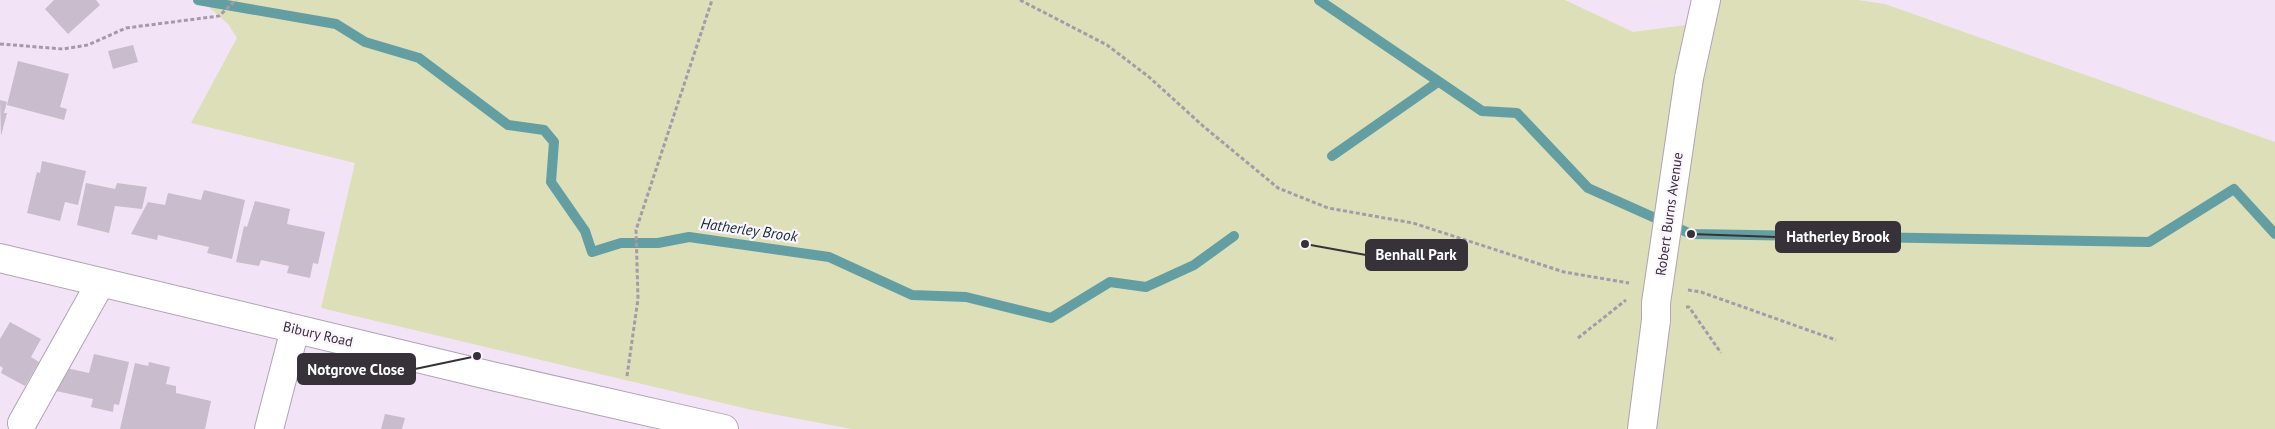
<svg xmlns="http://www.w3.org/2000/svg" width="2275" height="429" font-family="'PT Sans',sans-serif">
<style>
.green{fill:#dcdfb8}
.lines{fill:none;stroke-linecap:round;stroke-linejoin:round}
.stream{stroke:#639fa2;stroke-width:10}
.building{fill:#c9bccd}
.minor-casing{stroke:#b0a3b4;stroke-width:30}
.path{stroke:#a59aa8;stroke-width:3;stroke-dasharray:4 2.5;stroke-linecap:butt}
.minor{stroke:#fff;stroke-width:28}
.minor-bridge-casing{stroke:#b0a3b4;stroke-width:30;stroke-linecap:butt}
.minor-bridge{stroke:#fff;stroke-width:28}
.labels{text-anchor:middle;stroke-width:4.5;stroke-linejoin:round;paint-order:stroke}
.street-label{font-size:14px;fill:#373239;stroke:#fcf4fe}
.water-label{font-size:15px;font-style:italic;fill:#113032;stroke:#fcf4fe}
.leader{fill:none;stroke:#373239;stroke-width:2}
.callout-dot{fill:#373239;stroke:#fcf4fe;stroke-width:2}
.callout{fill:#373239;stroke:#373239;stroke-width:2}
.callout-label{font-size:15px;text-anchor:middle;font-weight:bold;fill:#fff}
</style>
<rect width="100%" height="100%" fill="#f2e4f6"/>
<path class="green" d="M201,0H1565L1633,32L1701,23L1706,0H1858L1885,4L2275,142V429H852L752,410L321,308L355,163L191,123L237,38L228,24Z"/>
<g class="lines">
<path class="stream" d="M198,0L336,24L365,42L419,58L508,125L544,130L554,142L551,182L585,231L592,252L621,243H658L689,237L829,257L912,295L966,297L1051,318L1110,282L1146,287L1194,265L1234,236
M1319,0L1482,111L1517,113L1588,188L1691,234L2149,242L2234,189L2275,234
M1332,156L1438,82"/>
</g>
<path class="building" d="M54,0H96L100,5L68,34L45,9Z
M133,45L138,62L113,69L108,51Z
M18,61L69,74L60,107L67,109L64,120L7,105Z
M0,100L7,102L4,113H7L1,136Z
M42,161L86,171L78,205L65,202L60,221L27,213L37,172L40,173Z
M86,183L115,189L117,183L147,187L142,209L115,206L109,233L77,225Z
M204,190L245,200L232,259L207,253L209,247L158,235L157,240L131,234L148,202L165,205L168,193L201,200Z
M255,201L290,209L287,224L325,232L318,264L313,263L310,278L287,273L289,266L261,260L259,266L236,262L244,226L247,227Z
M10,322L41,339L31,357L39,362L25,386L1,373L3,368L0,366V339Z
M94,354L129,362L119,405L114,404L113,412L91,407L93,399L56,391L62,367L89,373Z
M149,362L170,367L166,384L176,386V393L211,401L205,429H120L135,363L148,366Z
M385,414L405,418L402,429H381Z"/>
<g class="lines">
<defs>
<path id="minor" d="M1689,78L1706,0
M0,258L496,377L724,429
M22,423L101,282
M269,429L295,329
M1642,429L1656,320"/>
</defs>
<use href="#minor" class="minor-casing"/>
<path class="path" d="M1020,0L1107,45L1149,77L1203,126L1278,188L1328,208L1413,223L1564,272L1629,283
M0,44L63,49L88,45L126,28L219,16L236,0
M1688,290L1701,292L1836,340
M1686,307H1689L1721,353
M1578,338L1626,300
M627,376L638,299L636,230L712,0"/>
<use href="#minor" class="minor"/>
<defs>
<path id="minor-bridge" d="M1656,320V303L1689,78"/>
</defs>
<use href="#minor-bridge" class="minor-bridge-casing"/>
<use href="#minor-bridge" class="minor-bridge"/>
</g>
<g class="labels">
<g class="street-label">
<text transform="translate(1669 214) rotate(-82)" y="5">Robert Burns Avenue</text>
<text transform="translate(318 334) rotate(13)" y="5">Bibury Road</text>
</g>
<g class="water-label">
<text transform="translate(749 230) rotate(8)" y="5">Hatherley Brook</text>
</g>
</g>
<path class="leader" d="M1691 234L1776 237M1305 244L1366 255M477 356L415 369"/>
<g class="callout-dot">
<circle cx="1691" cy="234" r="5"/>
<circle cx="1305" cy="244" r="5"/>
<circle cx="477" cy="356" r="5"/>
</g>
<g class="callout">
<rect x="1776" y="222" width="124" height="30" rx="5"/>
<rect x="1366" y="240" width="101" height="30" rx="5"/>
<rect x="298" y="354" width="117" height="30" rx="5"/>
</g>
<g class="callout-label">
<text x="1838" y="242">Hatherley Brook</text>
<text x="1416" y="260">Benhall Park</text>
<text x="356" y="375">Notgrove Close</text>
</g>
</svg>
